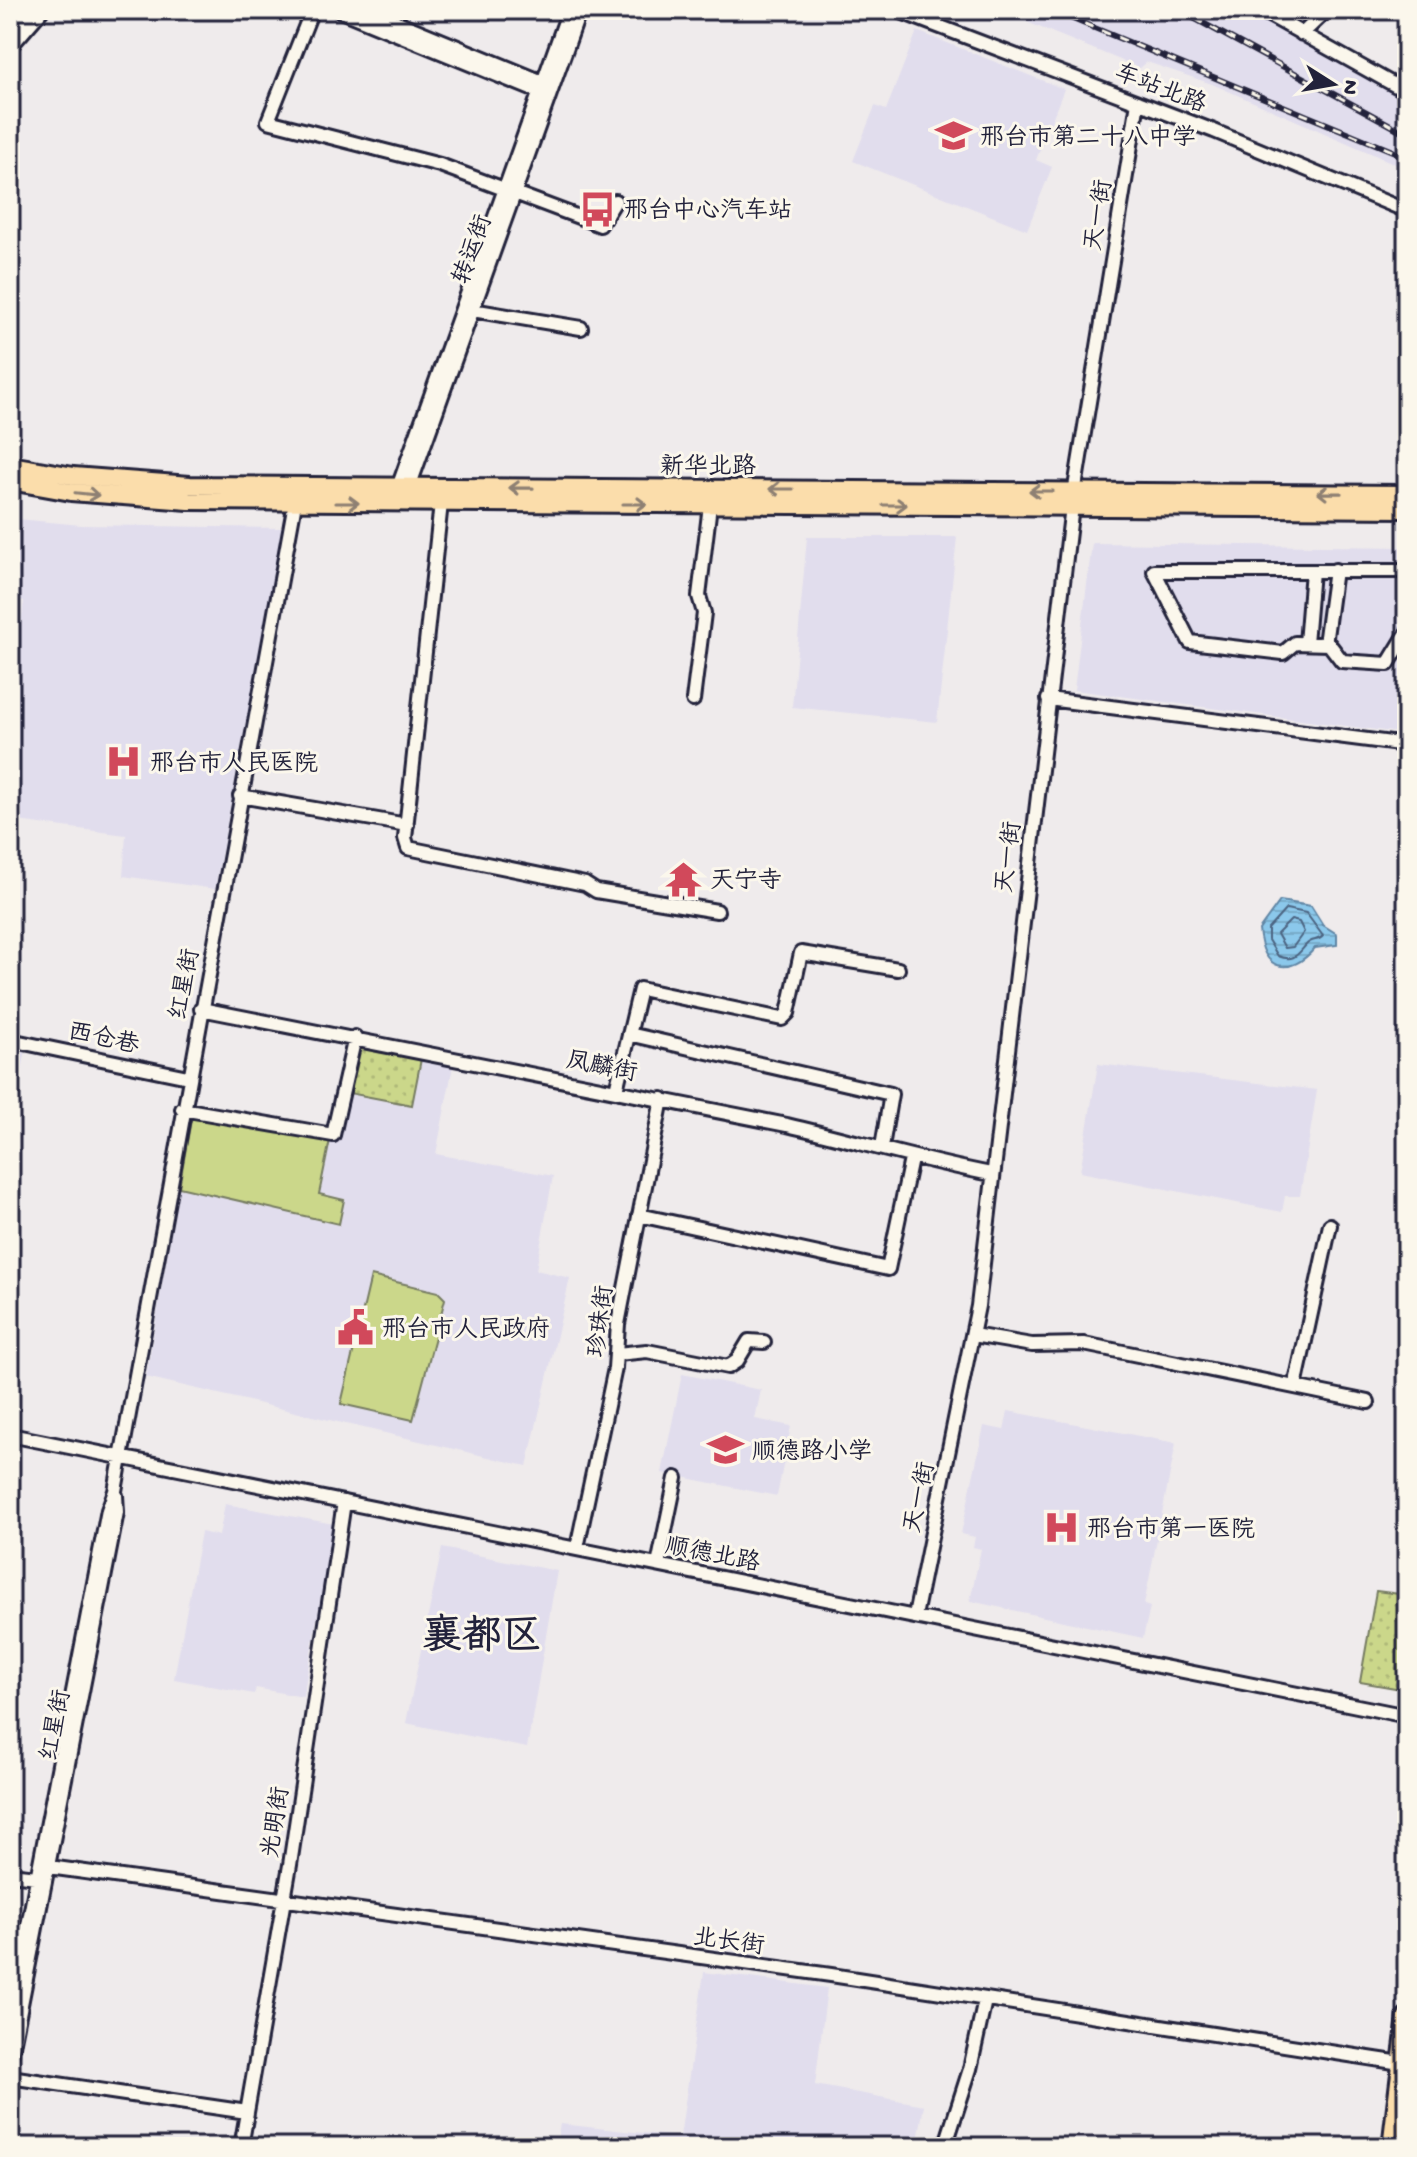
<svg xmlns="http://www.w3.org/2000/svg" width="1417" height="2157" font-family="'Gochi Hand','LXGW WenKai TC',sans-serif">
<style>
.built{fill:#e1dded}
.grass{fill:url(#grass-dots);stroke:#767c62;stroke-width:2}
.garden{fill:#cbd78a;stroke:#767c62;stroke-width:2}
.water{fill:url(#water-rules);stroke:#6186a5;stroke-width:2}
.lines{fill:none;stroke-linecap:round;stroke-linejoin:round}
.shore{stroke:#4c6481;stroke-width:2}
.minor-casing{stroke:#22223b;stroke-width:18}
.major-casing{stroke:#22223b;stroke-width:22}
.minor{stroke:#fbf7ec;stroke-width:12}
.major{stroke:#fbddab;stroke-width:16}
.rail-casing{stroke:#22223b;stroke-width:6}
.rail{stroke:#fbf7ec;stroke-width:3;stroke-dasharray:9;stroke-linecap:butt}
.oneway{stroke:#8e8073}
.labels{text-anchor:middle;stroke-width:6;stroke-linejoin:round;paint-order:stroke}
.street-label{font-size:24px;fill:#22223b;stroke:#fbf7ec}
.poi-label{font-size:24px;fill:#22223b;stroke:#fbf7ec;text-anchor:start}
.town-label{font-size:40px;font-weight:bold;fill:#22223b;stroke:#fbf7ec}
</style>
<defs>
<pattern id="grass-dots" width="8" height="8" patternUnits="userSpaceOnUse" patternTransform="scale(2)"><rect width="8" height="8" fill="#cbd78a"/><path d="M2 2h.1M6 6h.1" fill="none" stroke="#aeb878" stroke-width="1.8" stroke-linecap="round"/></pattern>
<pattern id="water-rules" width="6" height="5" patternUnits="userSpaceOnUse" patternTransform="scale(2)"><rect width="6" height="5" fill="#8bc8eb"/><path d="M0 2.5h6" fill="none" stroke="#78acca"/></pattern>
</defs>
<rect width="100%" height="100%" fill="#efebec"/>
<filter id="ink" filterUnits="userSpaceOnUse"><feTurbulence type="fractalNoise" baseFrequency=".0125" numOctaves="2"/><feDisplacementMap in="SourceGraphic" scale="16" xChannelSelector="R" yChannelSelector="G"/><feConvolveMatrix kernelMatrix="1 2 1 2 8 2 1 2 1" color-interpolation-filters="sRGB"/></filter>
<g filter="url(#ink)">
<path class="built" d="M997,10H1249L1407,99V169L1212,84L1147,62L1140,68Z
M917,31L1064,89L1036,160L1052,167L1027,230L853,161L875,106L886,110Z
M18,519L81,525L282,528L215,889L123,876L126,835L10,820V703L24,601L10,598Z
M807,537H957L937,722L792,707Z
M1092,543L1407,547V734L1074,690Z
M10,1047L26,1050L13,1116L18,1119L10,1161Z
M422,1054L454,1061L436,1154L553,1176L536,1270L570,1278L527,1466L146,1377L179,1187L339,1224L319,1195L330,1140L339,1141L349,1093L412,1105Z
M1098,1064L1317,1090L1300,1196H1285L1282,1212L1080,1172Z
M682,1374L761,1390L755,1419L791,1426L777,1496L662,1473Z
M1008,1411L1176,1443L1144,1605L1150,1607L1143,1638L970,1601L981,1549L973,1547L975,1537L961,1534L984,1426L1004,1430Z
M225,1504L334,1524L303,1697L256,1688L254,1694L174,1679L201,1532L219,1536Z
M442,1548L557,1571L527,1748L406,1723Z
M704,1972L827,1988L815,2085L924,2105L917,2147H556L560,2124L680,2137Z"/>
<path class="grass" d="M358,1047L421,1059L412,1105L349,1093Z
M1376,1591L1407,1595V1690L1360,1682Z"/>
<path class="garden" d="M192,1114L330,1140L319,1194L344,1200L339,1224L179,1187Z
M371,1276L438,1292L445,1299L413,1420L341,1404Z"/>
<path class="water" d="M1280,901L1311,906L1323,925L1337,934V945L1315,948C1290,977 1263,972 1259,930Z"/>
<g class="lines">
<path class="shore" d="M1286,909L1306,913L1323,936C1318,942 1312,938 1306,945C1297,955 1294,962 1278,956L1268,940V929Z
M1291,920L1299,922L1304,932L1293,947L1285,948L1277,934Z"/>
<defs>
<path id="minor" d="M312,10L268,121L440,165L600,225L615,201
M338,10L546,95
M368,10L550,85
M896,10L1214,131L1407,211
M1260,10L1407,92
M10,30L27,10
M1302,34L1327,10
M10,47L42,10
M466,309L581,328
M396,493L569,10
M407,493L580,10
M441,503L405,838L408,848L585,884L596,891L717,911
M1407,571H1154L1190,642L1283,653L1295,643L1329,644L1342,661L1388,664L1407,633
M1306,643L1312,571
M1325,644L1335,570
M1048,699L1407,745
M693,700L704,613L699,596L710,505
M240,796L407,825
M201,1009L787,1125C856,1141 922,1161 991,1174
M629,1034L891,1094L882,1147
M10,1040L188,1077
M616,1090L640,989L782,1019L788,1013L801,953L898,969
M182,1109L333,1135L355,1037
M639,1215L888,1269L911,1159
M973,1335L1032,1345L1084,1344L1368,1402
M617,1354L647,1351L728,1367L737,1361L749,1341L764,1342
M1295,1387L1330,1225
M10,1435L1407,1716
M577,1548L615,1368L618,1324L662,1099
M658,1565L676,1478
M915,1616L978,1306L1072,506L1138,102
M49,1867L831,1975L1401,2063
M10,1874L37,1877
M10,2019L108,1510L115,1491L296,497
M10,2061L117,1512L116,1495
M10,2077L247,2112
M241,2147L290,1865L344,1502
M945,2147L970,2069L985,2000"/>
<path id="major" d="M10,465L73,476L190,485L1407,494
M10,481L71,492L189,501L1407,509
M1391,2147L1407,2016"/>
</defs>
<use href="#minor" class="minor-casing"/>
<use href="#major" class="major-casing"/>
<use href="#minor" class="minor"/>
<use href="#major" class="major"/>
<defs>
<path id="rail" d="M1051,10L1407,157
M1179,10L1407,134"/>
</defs>
<use href="#rail" class="rail-casing"/>
<use href="#rail" class="rail"/>
</g>
<defs><path id="oneway-shaft" d="M-6 0H5M1.5-3L5.5 0L1.5 3" fill="none" stroke-width="1.6" stroke-linecap="round" stroke-linejoin="round" transform="scale(2)"/></defs>
<g class="oneway">
<use href="#oneway-shaft" transform="translate(521 488) rotate(-179)"/>
<use href="#oneway-shaft" transform="translate(781 489) rotate(-180)"/>
<use href="#oneway-shaft" transform="translate(1041 491) rotate(-180)"/>
<use href="#oneway-shaft" transform="translate(1329 493) rotate(-179)"/>
<use href="#oneway-shaft" transform="translate(87 494) rotate(6)"/>
<use href="#oneway-shaft" transform="translate(347 503)"/>
<use href="#oneway-shaft" transform="translate(635 504)"/>
<use href="#oneway-shaft" transform="translate(895 505)"/>
</g>
</g>
<defs>
<symbol id="school-bare" viewBox="-9 -9 18 18"><path d="M0-5L7-2L0 1L-7-2ZM-4 1L0 2.5L4 1V4Q0 6-4 4Z" fill="#d1495b" stroke="#fbf7ec" stroke-width="2.5" paint-order="stroke"/></symbol>
<symbol id="bus-bare" viewBox="-9 -9 18 18"><path d="M-5-6H5V4H4V6H2V4H-2V6H-4V4H-5ZM-3.5-4V0h7V-4ZM-3.5 1.2v1.5H-2V1.2ZM2 1.2v1.5H3.5V1.2Z" fill="#d1495b" stroke="#fbf7ec" stroke-width="2.5" paint-order="stroke"/></symbol>
<symbol id="hospital-bare" viewBox="-9 -9 18 18"><path d="M-5-5h3v3.5h4V-5h3V5h-3V1.5h-4V5h-3Z" fill="#d1495b" stroke="#fbf7ec" stroke-width="2.5" paint-order="stroke"/></symbol>
<symbol id="temple-bare" viewBox="-9 -9 18 18"><path d="M0-6L5-2H3V0L6.5 2.5H4V6H1.5V3h-3V6H-4V2.5H-6.5L-3 0V-2H-5Z" fill="#d1495b" stroke="#fbf7ec" stroke-width="2.5" paint-order="stroke"/></symbol>
<symbol id="civic-bare" viewBox="-9 -9 18 18"><path d="M-.6-6.5H3V-4.5H.6V-3L4-1V1h2V6H-6V1h2V-1L-.6-3ZM-1.2 2.5V6h2.4V2.5Z" fill="#d1495b" stroke="#fbf7ec" stroke-width="2.5" paint-order="stroke"/></symbol>
</defs>
<g fill-rule="evenodd">
<use href="#school-bare" x="928" y="110" width="51" height="51"/>
<use href="#bus-bare" x="572" y="184" width="51" height="51"/>
<use href="#hospital-bare" x="98" y="736" width="51" height="51"/>
<use href="#temple-bare" x="658" y="854" width="51" height="51"/>
<use href="#civic-bare" x="330" y="1302" width="51" height="51"/>
<use href="#school-bare" x="700" y="1424" width="51" height="51"/>
<use href="#hospital-bare" x="1036" y="1502" width="51" height="51"/>
</g>
<g class="labels">
<g class="street-label">
<text transform="translate(1161 87) rotate(21)" y="8">车站北路</text>
<text transform="translate(1097 215) rotate(-81)" y="8">天一街</text>
<text transform="translate(471 249) rotate(-70)" y="8">转运街</text>
<text x="708" y="473">新华北路</text>
<text transform="translate(1007 857) rotate(-83)" y="8">天一街</text>
<text transform="translate(183 984) rotate(-79)" y="8">红星街</text>
<text transform="translate(104 1037) rotate(12)" y="8">西仓巷</text>
<text transform="translate(602 1065) rotate(11)" y="8">凤麟街</text>
<text transform="translate(599 1321) rotate(-83)" y="8">珍珠街</text>
<text transform="translate(918 1497) rotate(-78)" y="8">天一街</text>
<text transform="translate(713 1553) rotate(11)" y="8">顺德北路</text>
<text transform="translate(54 1725) rotate(-79)" y="8">红星街</text>
<text transform="translate(274 1822) rotate(-81)" y="8">光明街</text>
<text transform="translate(729 1940) rotate(8)" y="8">北长街</text>
</g>
<g class="poi-label">
<text x="980" y="144">邢台市第二十八中学</text>
<text x="624" y="217">邢台中心汽车站</text>
<text x="150" y="770">邢台市人民医院</text>
<text x="710" y="887">天宁寺</text>
<text x="382" y="1336">邢台市人民政府</text>
<text x="752" y="1458">顺德路小学</text>
<text x="1087" y="1536">邢台市第一医院</text>
</g>
<g class="town-label">
<text x="482" y="1647">襄都区</text>
</g>
</g>
<rect width="1417" height="2157" fill="none" stroke="#fbf7ec" stroke-width="40"/>
<rect x="20" y="20" width="1377" height="2117" fill="none" stroke="#22223b" stroke-width="3" filter="url(#ink)"/>
<g transform="translate(1333 84) rotate(101)" stroke="#fbf7ec" stroke-width="6" paint-order="stroke">
<path d="M0-6L14 30L0 20L-14 30Z" fill="#22223b"/>
<text y="-12" font-size="22" font-weight="bold" text-anchor="middle" fill="#22223b">N</text>
</g>
</svg>
